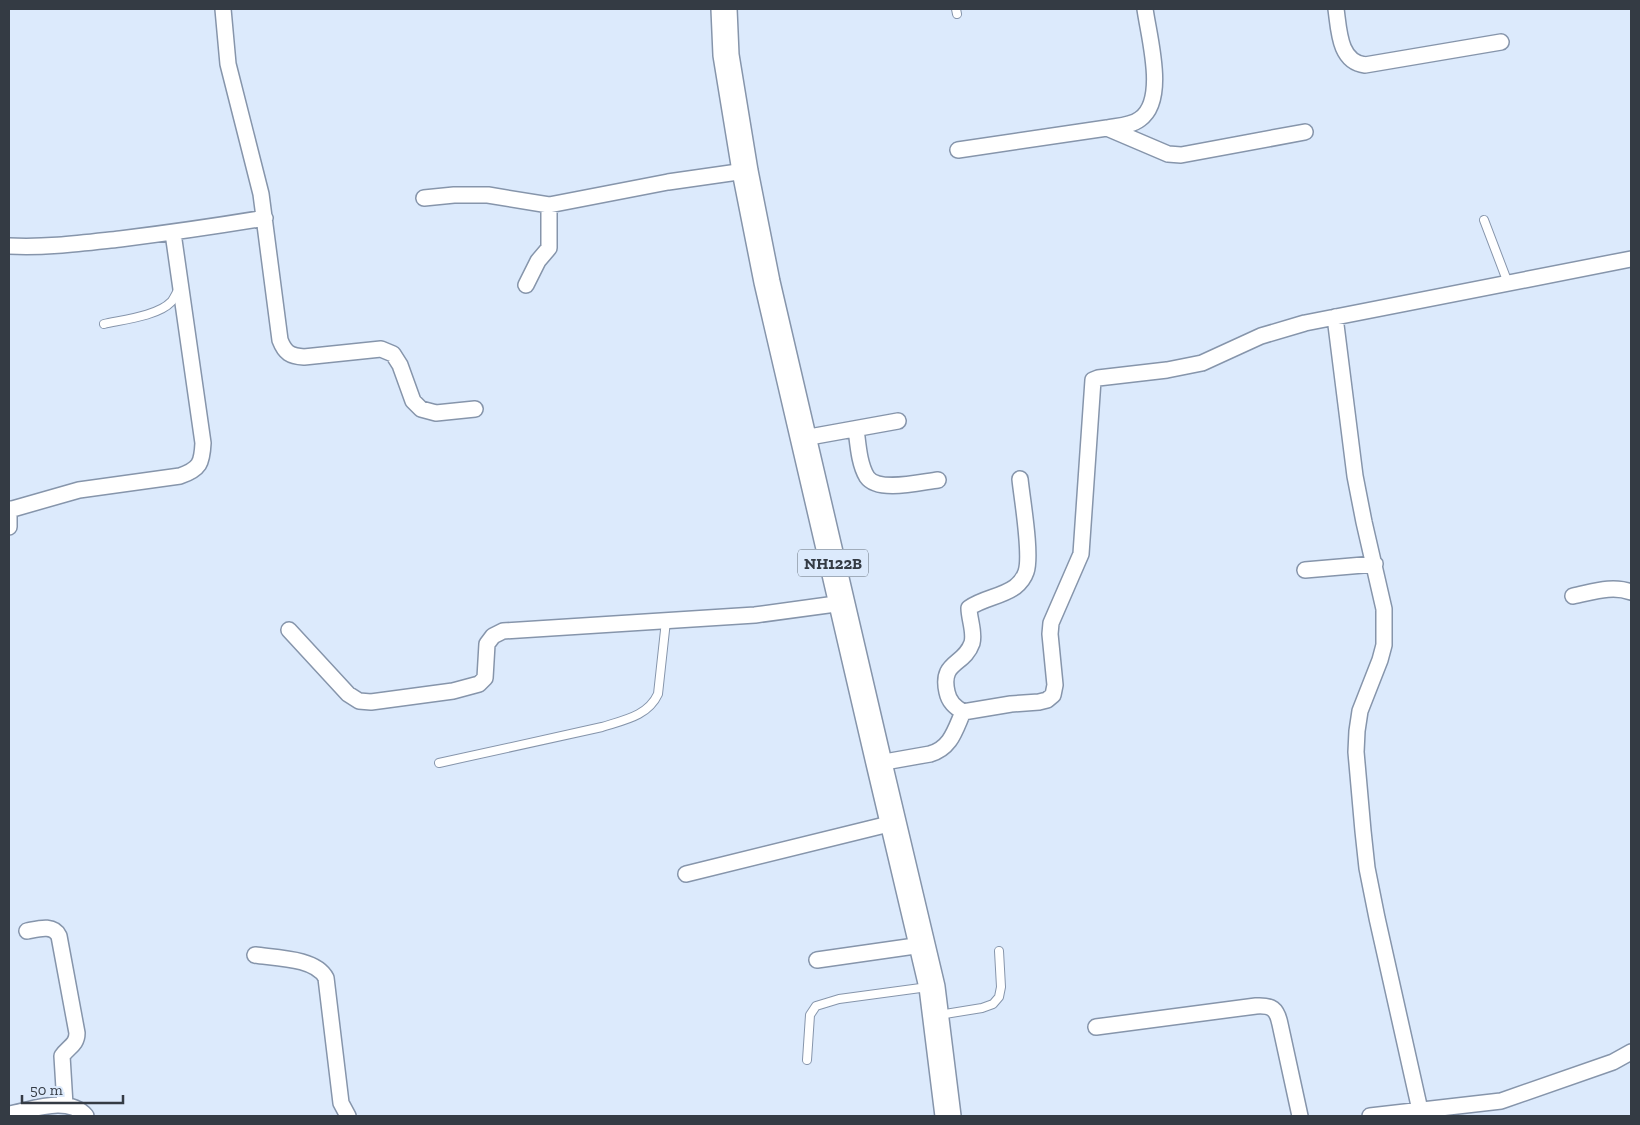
<svg xmlns="http://www.w3.org/2000/svg" width="1640" height="1125" font-family="'Zilla Slab',serif">
<style>
.lines{fill:none;stroke-linecap:round;stroke-linejoin:round}
.service-casing{stroke:#8695ab;stroke-width:10}
.minor-casing{stroke:#8695ab;stroke-width:18}
.trunk-casing{stroke:#8695ab;stroke-width:28}
.service{stroke:#fff;stroke-width:8}
.minor{stroke:#fff;stroke-width:15}
.trunk{stroke:#fff;stroke-width:25}
.labels{text-anchor:middle;stroke-width:5;stroke-linejoin:round;paint-order:stroke}
.shield{fill:#dceafc;stroke:#66707b;stroke-width:1}
.shield-label{font-size:16px;font-weight:bold;fill:#343b44}
</style>
<rect width="100%" height="100%" fill="#dceafc"/>
<g class="lines">
<defs>
<path id="service" d="M956,9L957,14
M1484,220L1508,283
M104,324C121,320 158,316 171,302C174,299 176,293 179,289
M439,763L602,727C624,720 648,716 658,694L666,621
M939,1015L982,1008L993,1004L999,997L1001,987L999,951
M807,1060L810,1015L816,1006L839,999L928,987"/>
<path id="minor" d="M223,9L228,64L261,194L280,340C285,353 290,356 304,357L381,349L393,354L400,365L413,401L421,409L436,413L475,409
M1336,9C1339,30 1339,62 1365,65L1501,42
M1107,128L1168,154L1181,155L1305,132
M958,150L1107,128C1117,126 1131,126 1140,119C1167,100 1149,38 1145,9
M424,198L454,195H488L549,205L668,182L745,171
M9,246C46,248 83,243 120,239C168,233 217,226 265,218
M526,285L538,261L549,248V205
M1335,317L1355,476L1364,522L1384,609V645L1380,660L1360,711L1357,731L1356,752L1363,831L1367,868L1377,918L1420,1110
M856,429C858,444 859,464 867,477C878,493 921,482 938,480
M804,438L898,421
M9,510L79,490L180,476C200,469 202,463 203,443L173,233
M9,527V509
M1305,570L1375,564
M1573,596C1593,592 1612,585 1631,592
M289,630L348,694L359,701L371,702L453,691L479,684L485,678L487,644L493,636L503,631L755,615L843,603
M963,712L1011,704L1039,702L1047,700L1053,695L1055,685L1050,634L1051,623L1081,554L1093,380L1098,378L1167,370L1202,363L1261,336L1305,323L1631,259
M879,763L930,754C951,748 955,730 963,712C955,707 949,702 947,692C940,661 964,666 972,643C975,632 969,619 969,608C983,598 1001,597 1015,587C1020,583 1024,578 1026,572C1032,555 1022,499 1020,479
M686,874L893,823
M27,931C38,929 53,924 59,936L77,1033C77,1045 68,1047 62,1056L65,1105
M255,955C276,958 316,958 326,978L341,1103L348,1116
M817,960L922,945
M1096,1027L1256,1006C1272,1005 1277,1009 1280,1024L1300,1116
M9,1114C32,1110 68,1095 86,1116
M1370,1116L1501,1101L1613,1062L1631,1052"/>
<path id="trunk" d="M724,9L726,55L745,171L767,282L879,763L932,987L948,1116"/>
</defs>
<use href="#service" class="service-casing"/>
<use href="#minor" class="minor-casing"/>
<use href="#trunk" class="trunk-casing"/>
<use href="#service" class="service"/>
<use href="#minor" class="minor"/>
<use href="#trunk" class="trunk"/>
</g>
<g class="labels">
<rect class="shield" x="798" y="549.5" width="70" height="27" rx="4"/>
<g class="shield-label">
<text x="833" y="569">NH122B</text>
</g>
</g>
<rect width="1640" height="1125" fill="none" stroke="#343b44" stroke-width="20"/>
<path d="M22 1095v8h101v-8" fill="none" stroke="#343b44" stroke-width="2.5"/>
<text x="30" y="1095" font-size="15" fill="#343b44" stroke="#dceafc" stroke-width="4" paint-order="stroke">50 m</text>
</svg>
